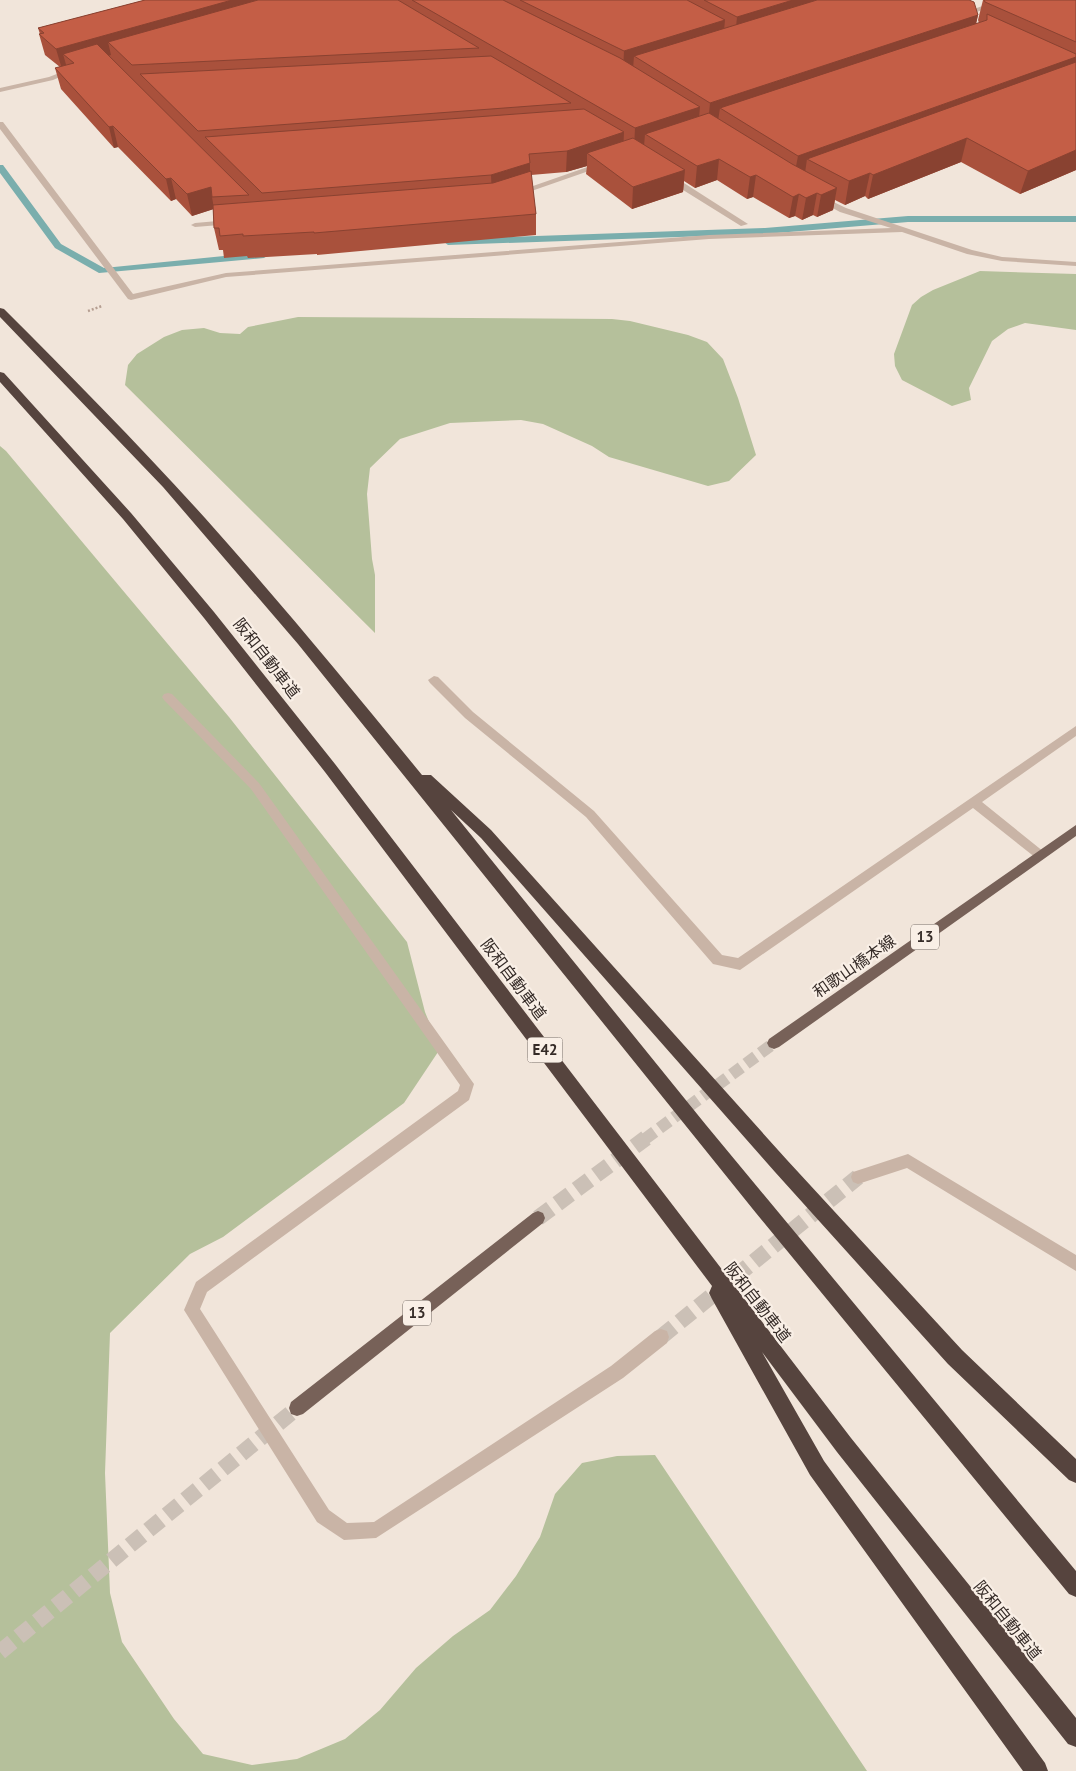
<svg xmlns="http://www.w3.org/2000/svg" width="1076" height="1771" font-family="'PT Sans','Noto Sans JP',sans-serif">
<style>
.green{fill:#b5c09b}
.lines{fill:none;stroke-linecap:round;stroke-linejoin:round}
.stream{fill:#7aaead;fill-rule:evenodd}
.minor-tunnel{stroke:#cbc0b6;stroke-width:16;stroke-dasharray:16 8;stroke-linecap:butt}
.primary-tunnel-far1{stroke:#cbc0b6;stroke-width:12;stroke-dasharray:12 6;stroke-linecap:butt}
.primary-tunnel{stroke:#cbc0b6;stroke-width:16;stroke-dasharray:16 8;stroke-linecap:butt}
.path{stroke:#b59e91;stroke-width:2.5;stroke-dasharray:2 2;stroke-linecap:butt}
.minor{fill:#c9b4a6;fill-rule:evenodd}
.primary{fill:#776158;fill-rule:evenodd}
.motorway{fill:#56443e;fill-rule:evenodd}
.wall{fill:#a9513c}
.shaded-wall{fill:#894231}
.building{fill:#c45e46;stroke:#894231}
.labels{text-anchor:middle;stroke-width:4.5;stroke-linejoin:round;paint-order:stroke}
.shield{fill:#f9efe6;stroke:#706660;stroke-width:1}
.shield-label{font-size:15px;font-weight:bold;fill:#352b27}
.street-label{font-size:16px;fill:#352b27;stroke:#f9efe6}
</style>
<rect width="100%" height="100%" fill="#f1e5da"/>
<path class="green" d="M980,271L1076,274V330L1025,323L1008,329L992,341L969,388L971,400L952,406L902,380L895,366L894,354L912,305L921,297L933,290Z
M298,317L612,319L630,321L688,335L707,342L723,359L738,398L756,455L729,481L708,486L609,457L592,446L543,424L521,420L450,423L400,439L370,468L367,494L372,559L375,575V633L125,385L128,365L137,354L164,337L182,330L204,328L220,333L240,334L248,327Z
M0,446L6,451L229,717L407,942L425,1012L440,1049L404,1103L223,1237L190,1254L110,1333L105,1473L110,1593L122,1642L174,1719L203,1754L252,1765L297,1759L345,1739L380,1710L416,1668L453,1636L490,1610L516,1576L540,1537L555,1494L582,1463L617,1456L655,1455L867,1771H0Z"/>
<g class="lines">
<path class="stream" d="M0,165H3L61,244L104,268L264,252L268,255L264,258L99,273L55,248L0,173Z
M908,216H1076V222H908L765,234L448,245L444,242L448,239L765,228Z"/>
<path class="minor-tunnel" d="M661,1337L858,1177"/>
<path class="primary-tunnel-far1" d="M645,1139L774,1043"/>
<path class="primary-tunnel" d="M538,1218L646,1138
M0,1652L297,1408"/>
<path class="path" d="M88,311L102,306"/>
<path class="minor" d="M1000,0H1009L974,13L977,21L972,22L968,11Z
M72,68L74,69V71L53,80L0,92V88L49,77Z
M0,122H3L133,294L226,273L709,235L891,228L840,212L816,199V195H819L846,208L972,250L1002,257L1076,262V266L1002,261L967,254L902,232L709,239L226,277L131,300L128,299L0,129Z
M599,163L606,165L520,195L513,193Z
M667,176H673L748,224L741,226L667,180Z
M229,220H232V224L195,227L191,225L195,223Z
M434,676L438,677L473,712L594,811L722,955L738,958L1076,726V736L982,802L1044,852L1046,855L1044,858H1036L973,808L740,970L713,964L586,817L465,718L430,683L428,680Z
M168,693L172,694L259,783L474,1084L469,1100L207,1292L200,1309L329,1510L347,1523L374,1522L611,1366L655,1331L661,1329L667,1331L669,1337L667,1343L623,1378L376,1538L344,1540L317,1522L184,1310L196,1282L458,1091L460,1085L251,789L164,700L162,697L164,694Z
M908,1154L1076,1255V1271L907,1168L858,1184L853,1182L851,1177L853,1172Z"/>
<path class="primary" d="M1076,825V836L779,1047L774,1049L769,1047L767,1043L769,1039Z
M538,1211L543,1213L545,1218L543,1223L303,1414L297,1416L291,1414L289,1408L291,1402L533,1213Z"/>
<path class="motorway" d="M0,308L4,309C72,377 140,446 205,518C280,602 351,688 422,775H431L491,830L787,1160L962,1350L1076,1459V1483L1069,1480L948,1364L775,1172L481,838L451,810L706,1125L1076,1571V1597L1069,1594L756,1213L298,644L163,487L0,317Z
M0,372L4,373L131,513L214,612L335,764L851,1438L1076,1718V1747L1068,1744L837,1452L762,1352L824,1461L1045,1763L1048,1771H1023L810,1475L712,1299L709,1293L712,1286L325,772L204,618L123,519L0,382Z"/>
</g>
<path class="wall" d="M145,0H969L978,15L976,24L979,23L978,20L983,0H1076V170L1020,194L961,162L868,199L865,196L845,205L835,200L833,210L817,217L813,215L802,220L795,216L789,218L753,197L747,199L717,180L695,188L684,181L683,192L632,209L586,174L587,166L566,172L531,175L536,214V235L317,255V254L248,258L247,256L224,258L223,250H219L214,228L213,209L192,216L176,199L171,201L118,147L114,148L61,89L55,68L60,67L45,55L39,34H40L38,28Z"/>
<path class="shaded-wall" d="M232,0H307L108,42L111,55L75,66L74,63L63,54L67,68L62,69L56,49Z
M793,0H856L735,37L737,17Z
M978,15L973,36L720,108L718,121L708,124L710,103Z
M725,20L723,41L634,56L633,69L623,72L624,51Z
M1076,57V68L807,159L805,173L794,177L798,156Z
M700,107L698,128L645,134L644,146L634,149L635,128Z
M113,126L118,147L114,148L109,127Z
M624,132L623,154L587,153V166L566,172L567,151Z
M967,138L961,162L868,199L873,175Z
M1076,150V170L1020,194L1028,171Z
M719,159L717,180L695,188L697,166Z
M530,163V184L492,197L491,175Z
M685,170L683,192L632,209L633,187Z
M870,173L865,196L845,205L849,181Z
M756,175L753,197L747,199L750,177Z
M171,178L176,199L171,201L166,179Z
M211,187L212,197L214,209L192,216L187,194Z
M837,188L833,210L817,217L821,195Z
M817,193L813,215L802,220L806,198Z
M799,194L795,216L789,218L793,197Z"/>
<path class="building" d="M145,0H232L56,49L39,34L44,33L38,28Z
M258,0H398L479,48L132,65L108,42Z
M412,0H503L620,58L700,107L635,128Z
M520,0H687L725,20L624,51Z
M704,0H793L737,17Z
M817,0H969L974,2L978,15L710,103L634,56Z
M984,0H1076V42L985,2Z
M987,14L1076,54V57L798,156L720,108L987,20Z
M97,44L249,195L212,197L211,187L187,194L171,178L166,179L113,126L109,127L55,68L74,63L63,54Z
M491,56L571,103L198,131L140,74Z
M1076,62V150L1028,171L967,138L873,175L870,173L849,181L807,159Z
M584,109L624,132L567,151L529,154L530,163L491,175L262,193L205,137Z
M709,113L792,164L837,188L821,195L817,193L806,198L799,194L793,197L756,175L750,177L719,159L697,166L645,134Z
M633,138L685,170L633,187L587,153Z
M531,171L536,214L314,233V232L243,236V234L220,236L219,228H214L213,205L493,183Z"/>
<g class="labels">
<g class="shield">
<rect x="911" y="924.5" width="28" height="25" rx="4"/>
<rect x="527.5" y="1037.5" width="35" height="25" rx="4"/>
<rect x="403" y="1300.5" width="28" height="25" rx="4"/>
</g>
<g class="shield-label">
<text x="925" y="942">13</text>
<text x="545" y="1055">E42</text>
<text x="417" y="1318">13</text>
</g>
<g class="street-label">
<text transform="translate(267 658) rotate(52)" y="6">阪和自動車道</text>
<text transform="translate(854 966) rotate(-35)" y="6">和歌山橋本線</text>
<text transform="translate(514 979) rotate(53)" y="6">阪和自動車道</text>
<text transform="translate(758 1302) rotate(52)" y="6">阪和自動車道</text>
<text transform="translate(1008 1620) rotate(51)" y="6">阪和自動車道</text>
</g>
</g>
</svg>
